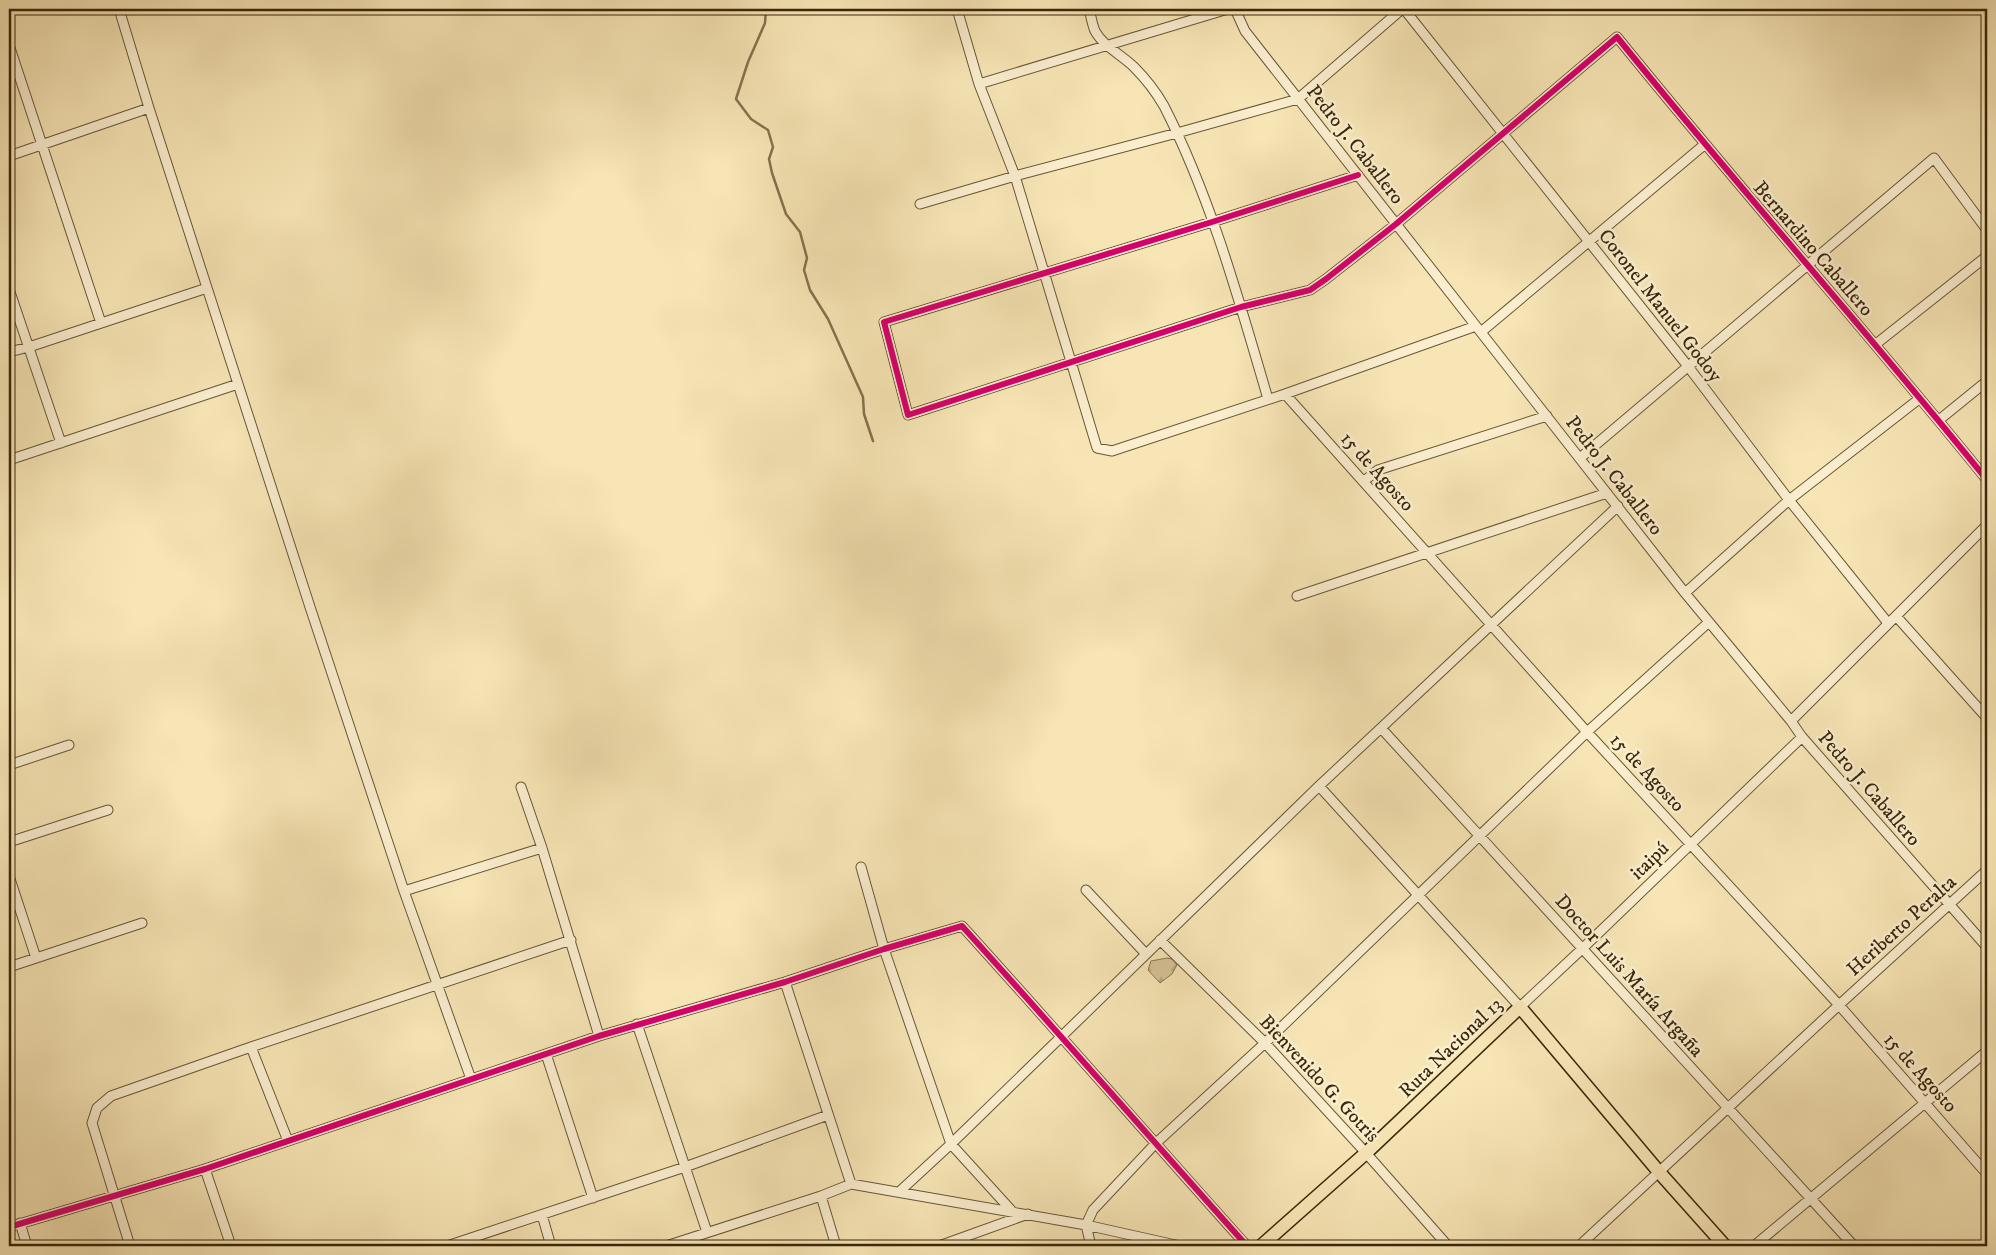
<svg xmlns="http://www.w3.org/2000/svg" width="1996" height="1255" font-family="'IM FELL DW Pica',serif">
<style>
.forest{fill:url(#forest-firs);stroke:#887651}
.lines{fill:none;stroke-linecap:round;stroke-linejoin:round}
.stream{stroke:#85724e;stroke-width:2.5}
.minor-casing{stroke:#695635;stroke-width:11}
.highway-casing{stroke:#3a270a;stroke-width:15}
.minor{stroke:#faeecf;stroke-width:9}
.highway{stroke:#f7e5b5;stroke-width:12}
.cycleway-casing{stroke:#faeecf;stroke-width:9}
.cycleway{stroke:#d6006c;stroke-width:6}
.labels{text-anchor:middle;stroke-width:5;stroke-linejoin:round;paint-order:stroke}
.street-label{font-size:20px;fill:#3a270a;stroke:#faeecf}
</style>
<defs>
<pattern id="forest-firs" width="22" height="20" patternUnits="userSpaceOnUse" patternTransform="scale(1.25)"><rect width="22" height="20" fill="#d7c598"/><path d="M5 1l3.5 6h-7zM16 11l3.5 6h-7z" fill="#b9a982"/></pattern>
</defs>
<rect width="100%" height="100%" fill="#f7e5b5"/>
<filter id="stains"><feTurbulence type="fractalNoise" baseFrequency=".004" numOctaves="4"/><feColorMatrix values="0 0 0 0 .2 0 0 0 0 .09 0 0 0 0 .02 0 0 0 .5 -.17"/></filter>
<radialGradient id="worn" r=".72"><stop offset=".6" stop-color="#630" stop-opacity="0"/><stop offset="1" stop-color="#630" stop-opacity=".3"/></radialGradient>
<path class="forest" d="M1167,958L1172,959L1177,965L1172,974L1160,983L1148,970L1151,961Z"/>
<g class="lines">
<path class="stream" d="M766,9L765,23L748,62L736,99L751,119L768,130L773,147L769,159L772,173L786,214L800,232L807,258L804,270L810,290L828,319L863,397L864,414L873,441
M1986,9L1987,10"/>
<defs>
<path id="minor" d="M119,9L149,108L310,607L404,891L471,1079
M957,9L979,84L1228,9
M1089,9C1091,16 1092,24 1095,31C1103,46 1122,55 1134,67C1145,78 1156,92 1164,106C1211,198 1239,300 1268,399
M1235,9L1245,31L1685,593L1791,721L1802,737L1987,947
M1404,9L1687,365L1789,500L1888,623
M9,45L101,323
M979,84L1015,176L1097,448L1112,451L1285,394L1476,326
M9,156L149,108
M1358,175L1212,222L884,322L908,415L1241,307L1310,290L1326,279L1396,224L1617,37C1738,187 1866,330 1987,480
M920,204L1015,176L1177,133L1298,99L1402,9
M9,289L61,443
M1481,332L1704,145
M1876,344L1987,256
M9,352L29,347L207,288
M1285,394L1587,732L1839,1005L1987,1174
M1939,420L1987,381
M1580,458L1934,158L1987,230
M9,460L238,384
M1364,481L1378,470L1547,416
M1685,593L1789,500L1919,399
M1297,596L1607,493
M1896,616L1987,718
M1791,721L1987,525
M1381,728L1854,1246
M9,765L69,745
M1319,786L1520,1007L1583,948L1802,737
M521,787L542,848L599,1036
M9,842L108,810
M861,867L884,949L951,1144L1011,1210
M9,876L36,958
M1086,890L1146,954
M404,891L542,848
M1160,940L1265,1043L1366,1153L1448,1246
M9,967L142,923
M785,982L851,1184
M637,1024L707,1232
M251,1047L571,940
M546,1054L593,1198
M205,1169L231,1246
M899,1192L951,1144L1319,786L1618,506
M821,1196L836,1246
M542,1215L551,1246
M20,1223L27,1246
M9,1227L205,1169L599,1036L785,982L884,949L962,926C1058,1032 1152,1140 1247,1246
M130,1246L92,1123L97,1108L111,1096L251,1047L288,1141
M447,1246L685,1167L828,1115
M666,1246L821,1196L851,1184L1086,1225L1180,1246
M939,1246L1028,1214
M1091,1246L1086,1225L1093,1210L1155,1144L1265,1043L1587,732L1709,622
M1579,1246L1839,1005L1987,870
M1754,1246L1987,1051"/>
<path id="highway" d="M1261,1246L1366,1153L1520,1007L1659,1172L1725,1246"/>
</defs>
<use href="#minor" class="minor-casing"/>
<use href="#highway" class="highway-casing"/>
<use href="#minor" class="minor"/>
<use href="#highway" class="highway"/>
<defs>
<path id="cycleway" d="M1358,175L1212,222L884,322L908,415L1241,307L1310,290L1326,279L1396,224L1617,37C1738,187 1866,330 1987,480
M9,1227L205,1169L599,1036L785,982L884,949L962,926C1058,1032 1152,1140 1247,1246"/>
</defs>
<use href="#cycleway" class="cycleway-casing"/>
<use href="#cycleway" class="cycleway"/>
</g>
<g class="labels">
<g class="street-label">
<text transform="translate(1356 144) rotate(52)" y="7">Pedro J. Caballero</text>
<text transform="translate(1814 248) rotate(49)" y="7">Bernardino Caballero</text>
<text transform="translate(1661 305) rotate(52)" y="7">Coronel Manuel Godoy</text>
<text transform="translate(1378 471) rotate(48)" y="7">15 de Agosto</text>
<text transform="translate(1615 475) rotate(52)" y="7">Pedro J. Caballero</text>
<text transform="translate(1648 772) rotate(47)" y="7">15 de Agosto</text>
<text transform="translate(1870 788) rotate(49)" y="7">Pedro J. Caballero</text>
<text transform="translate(1649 860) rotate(-44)" y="7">itaipú</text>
<text transform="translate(1901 925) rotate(-42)" y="7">Heriberto Peralta</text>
<text transform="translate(1630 975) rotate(48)" y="7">Doctor Luis María Argaña</text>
<text transform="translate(1450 1047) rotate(-44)" y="7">Ruta Nacional 13</text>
<text transform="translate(1921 1072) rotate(48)" y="7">15 de Agosto</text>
<text transform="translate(1320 1078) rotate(47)" y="7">Bienvenido G. Gotris</text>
</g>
</g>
<rect width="1996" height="1255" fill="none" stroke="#f7e5b5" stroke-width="30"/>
<rect x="10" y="10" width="1976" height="1235" fill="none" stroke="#3a270a" stroke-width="2.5"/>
<rect x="15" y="15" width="1966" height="1225" fill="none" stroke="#3a270a"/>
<rect width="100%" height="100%" filter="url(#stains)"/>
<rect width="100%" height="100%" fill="url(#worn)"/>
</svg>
